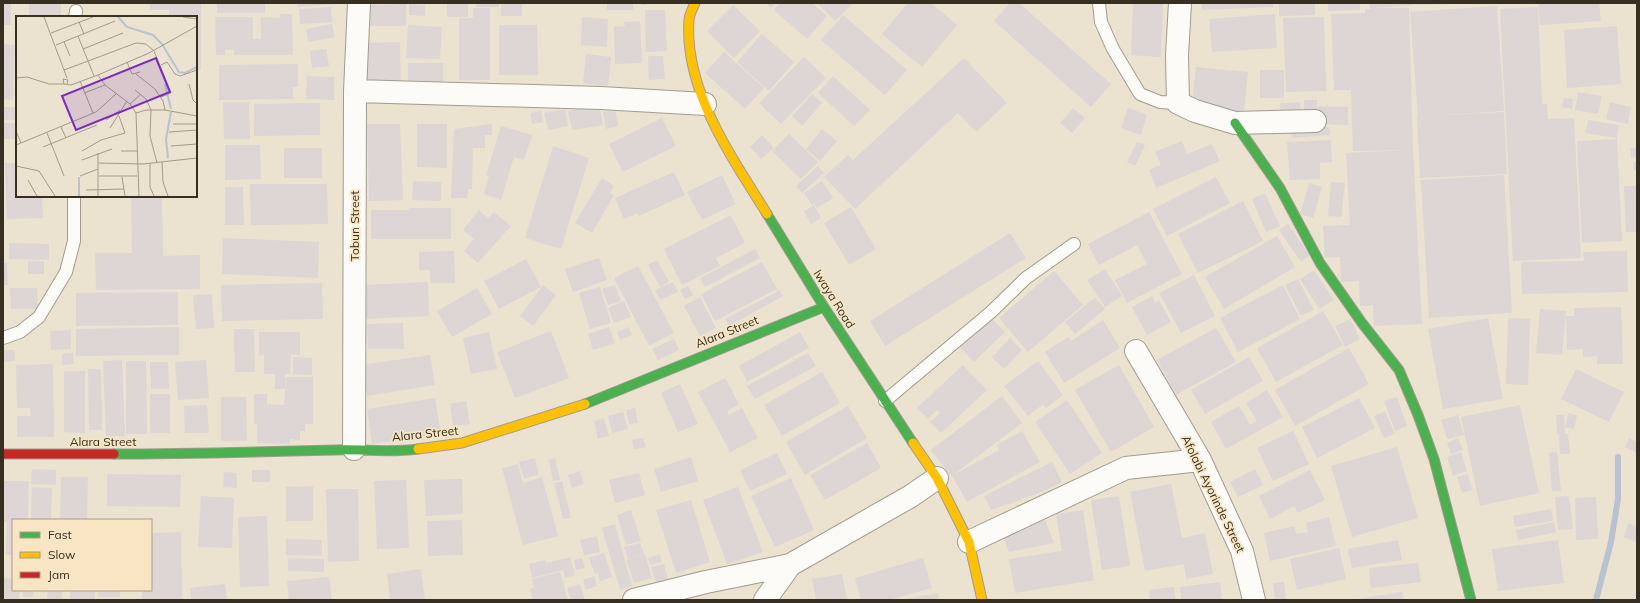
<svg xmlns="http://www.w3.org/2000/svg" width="1640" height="603" font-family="Mulish,sans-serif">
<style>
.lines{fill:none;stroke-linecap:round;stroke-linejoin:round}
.stream{stroke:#b9c2d3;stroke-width:6}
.building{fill:#ded6d5}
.lane-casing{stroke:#a29c8e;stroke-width:14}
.street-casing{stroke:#a29c8e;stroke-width:24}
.fast-casing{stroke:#a29c8e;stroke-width:11}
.slow-casing{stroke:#a29c8e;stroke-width:11}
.jam-casing{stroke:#a29c8e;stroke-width:11}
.lane{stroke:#fcfbf8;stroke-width:12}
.street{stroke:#fcfbf8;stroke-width:22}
.fast{stroke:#4caf50;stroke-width:9}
.slow{stroke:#ffc107;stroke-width:9}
.jam{stroke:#c62828;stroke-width:9}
.labels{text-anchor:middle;stroke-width:3.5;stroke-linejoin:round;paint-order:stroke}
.street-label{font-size:12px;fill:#362f22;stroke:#f7e5c4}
.inset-river{fill:none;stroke:#b9c2d3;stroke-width:2}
.inset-road{fill:none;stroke:#a39a8a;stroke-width:1}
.view{fill:#7b2cbf;fill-opacity:0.15;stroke:#7b2cbf;stroke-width:2}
.inset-edge{fill:none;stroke:#362f22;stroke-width:2}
</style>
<rect width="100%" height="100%" fill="#ebe2d0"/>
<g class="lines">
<path class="stream" d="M1596,600L1611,542L1618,499V457"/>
</g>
<path class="building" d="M3,3H11V25H3Z
M29,3H61V17H29Z
M150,3H201V70H196V17H169V10H150Z
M217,3H265V13H217Z
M297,3H336V4L297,7Z
M447,3H468V17H447Z
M476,3H499V7H476Z
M501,3H522V16H501Z
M607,3H633V10H607Z
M642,3H654V4L642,5Z
M766,3H776L771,8Z
M780,3H812L827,16L807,39L774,10Z
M817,3H853L835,21Z
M908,3H931L957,25L922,67L882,34Z
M1010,3H1019L1111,84L1091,107L994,21Z
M1133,3H1163L1161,57L1131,55Z
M1202,3H1273L1274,7L1202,10Z
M1279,3H1315V15L1279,16Z
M1328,3H1360V10L1328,11Z
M1369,3H1413L1414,5L1372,8H1409L1413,150L1422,324L1374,326L1373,305L1360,306L1359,281L1341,282L1340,257L1325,258L1323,226L1350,225L1346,153L1409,150L1353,151L1351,90H1334L1331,14L1365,13V9H1370Z
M1417,3H1455V4L1417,5Z
M1538,3H1599L1601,21L1540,25Z
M406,4V26H368L367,5Z
M409,4L425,5V16L409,15Z
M733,5L760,31L734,58L707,31Z
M1497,6L1504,111L1430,116L1504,112L1507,174L1420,178L1417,117H1418L1410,12Z
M331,7L332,22L300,24L299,9Z
M1538,7L1542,104H1547L1548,119L1574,118L1581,258L1513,261L1500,9Z
M473,8H490V80H459V18H473Z
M645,10H665L667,51L646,52Z
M280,14H292L293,55H234V50H225V55H216L215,17H253V39H261V17L280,18Z
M1275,14L1277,48L1212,52L1209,19Z
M843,15L907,70L885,95L821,40Z
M582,17L608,19L607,47L581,45Z
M1324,17L1326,91L1286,92L1283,18Z
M640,21L642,63L615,64L614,27L625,26L624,22Z
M332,24L335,37L308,42L306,29Z
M408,25L442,27L440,59L406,58Z
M499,25H537L538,75H499Z
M1617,26L1621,84L1567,88L1564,30Z
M762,34L794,62L769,91L737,62Z
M400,42L401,84L367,85L366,43Z
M3,44L15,45L13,100L3,99Z
M326,49L329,66L312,68L310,51Z
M724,52L764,88L745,109L705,73Z
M586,54L611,57L608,86L583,83Z
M648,56H663L665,79L649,80Z
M804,57L826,78L781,124L759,103Z
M964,58L1007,103L976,132L958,113L855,209L824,177L848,155L853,160Z
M408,63H443V86H408Z
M298,64V87H293V99L219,100V65Z
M1196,67L1248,72L1244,112L1192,107Z
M1260,70H1284V98H1260Z
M307,76L334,77V100L306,99Z
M833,76L870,110L854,126L818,93Z
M1578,92L1602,96L1598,114L1575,110Z
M812,94L822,103L802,126L792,116Z
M1564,98L1573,99L1572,109L1562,107Z
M1304,100H1317V117H1304Z
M223,102H249L250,139H224Z
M1300,102L1301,117L1281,118L1280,103Z
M1610,102L1631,107L1628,124L1606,119Z
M320,103V135L254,136V104Z
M599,105L603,125L572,130L568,111Z
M1318,106L1348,107V125L1318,124Z
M3,107H17V120H3Z
M1073,108L1085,118L1072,133L1060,123Z
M1128,108L1147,115L1141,135L1121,128Z
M196,109H198V132H196Z
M565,109L568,126L548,130L544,113Z
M615,110L618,126L606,129L603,112Z
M541,111L543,122L532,124L530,113Z
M662,118L676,146L623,172L609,144Z
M1588,120L1619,125L1617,138L1585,133Z
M3,123H17V139H3Z
M367,124H400L403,200L369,201Z
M417,124H447V168L417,167Z
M492,124V135H485V148H473L472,189H468L467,198H451L454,129Z
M501,126L532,135L524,160L514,157L501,200L484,194L489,176L486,175Z
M1329,127L1330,135L1292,138L1291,130Z
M822,129L837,141L820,161L806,149Z
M789,134L818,162L801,179L772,151Z
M762,135L774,148L761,159L750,147Z
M1617,139L1622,241L1582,243L1577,141Z
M1331,140L1332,162L1320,163V179L1290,180L1287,142Z
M1182,141L1187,154L1212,144L1220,161L1156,188L1149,170L1161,165L1155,152Z
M1137,142L1145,145L1135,166L1127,162Z
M225,145H260L261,179L225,180Z
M553,146L589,158L561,249L525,238Z
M284,148H322V178H284Z
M1630,148H1637V157L1631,158Z
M1633,162H1637V170H1634Z
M5,163H17V196H42L43,218L7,219Z
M818,166L824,173L802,193L796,186Z
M674,172L685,195L639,216L637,213L624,219L615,198Z
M722,175L736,204L702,220L687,192Z
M1504,175L1512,313L1429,318L1421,180Z
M1216,177L1230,203L1167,236L1153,209Z
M602,178L614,186L610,193L614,195L592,233L575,223Z
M413,181L441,182V201L412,200Z
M822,181L833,198L817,208L814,203L812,205L804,193Z
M1331,182L1345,183L1341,217L1328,216Z
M1309,183L1322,187L1313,218L1300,214Z
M250,184H327L328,224L251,225Z
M1624,186H1637V232H1626Z
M225,187H243L244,225H225Z
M1265,193L1280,226L1266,232L1252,199Z
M131,196H162L163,256L200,255V289L96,290L95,253H132Z
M1243,201L1263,241L1198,273L1178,234Z
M814,205L821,218L811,224L804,211Z
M851,207L876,249L849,265L824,223Z
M409,208H451V239H371V210H409Z
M479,210L488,218L494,212L511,226L478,263L464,251L474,239L463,230Z
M1149,212L1182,274L1127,303L1115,280L1147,264L1137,245L1099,265L1088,244Z
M731,215L745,243L716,258L720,266L682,285L664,249Z
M1288,224L1310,255L1301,262L1279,230Z
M1010,233L1026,258L885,346L870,321Z
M1277,236L1295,267L1224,309L1205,277Z
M223,238L319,242L318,278L222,274Z
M9,243L49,244V260L9,259Z
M755,249L760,258L705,287L700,278Z
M454,251L455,283H430V270H419V252Z
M1627,251L1628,292L1522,294L1521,262L1584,261L1583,252Z
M599,258L607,280L573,292L565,269Z
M526,259L541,287L499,309L484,281Z
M657,260L669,282L660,287L648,265Z
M28,261H44V274H28Z
M762,262L777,289L715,321L701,294Z
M3,263H7L8,285H3Z
M638,266L674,333L649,346L614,278Z
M1105,269L1122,296L1105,307L1087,280Z
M1314,270L1334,300L1319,309L1300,279Z
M1054,271L1083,305L1028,352L999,318Z
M1194,275L1215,316L1181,333L1159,293Z
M1298,279L1314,310L1301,316L1285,285Z
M428,282L429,316L363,319L362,285Z
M673,282L678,292L660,300L655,290Z
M322,283L323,319L222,321L221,285Z
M543,285L556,295L533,326L520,316Z
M615,285L621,301L608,305L602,289Z
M1283,285L1300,319L1238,352L1220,318Z
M688,286L693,295L685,299L680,290Z
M600,287L611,323L590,329L579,293Z
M10,288H37L38,309H11Z
M477,288L492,314L452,337L437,311Z
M780,290L783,296L729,326L725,319Z
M178,292V325L76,326V293Z
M212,294L214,328L196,329L193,295Z
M1152,296L1155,303L1159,300L1171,322L1147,335L1132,307Z
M700,297L716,328L700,336L684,306Z
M1095,297L1105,309L1075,334L1065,322Z
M624,301L631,317L614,323L608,308Z
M1621,307L1623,364H1597V356L1583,357V349L1567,350L1566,316H1574V308Z
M1540,309L1566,311L1562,355L1536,353Z
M1323,311L1343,345L1276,382L1257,348Z
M991,318L1005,332L974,362L960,347Z
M1488,318L1503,399L1443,409L1428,329Z
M1508,318L1530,319L1528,385L1506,384Z
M1350,319L1360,339L1345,347L1335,326Z
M744,320L749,329L732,337L727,328Z
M1103,320L1120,348L1064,383L1045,352L1068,337L1071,341Z
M403,323L404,349H368L367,324Z
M179,327V355L76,356V329Z
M609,327L615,343L593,350L588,334Z
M629,327L632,335L620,340L617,332Z
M1216,328L1236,362L1176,395L1157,360Z
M234,329H254L255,372H235Z
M71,330V349L51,350L50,331Z
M551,331L569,378L515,398L497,352Z
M259,332H300V355L291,354L290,374H285V389H275V374H264V355L259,356Z
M489,332L497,369L471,374L463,338Z
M800,332L809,348L747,382L739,366Z
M1010,338L1022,350L1004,369L992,357Z
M674,339L679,350L658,360L652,349Z
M1349,348L1369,384L1295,426L1275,390Z
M3,350H15V361L3,362Z
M73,353L74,364L62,365V354Z
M808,353L816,366L755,399L747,386Z
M430,355L435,385L367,396L362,365Z
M293,357L312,358V375L293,374Z
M1249,357L1263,381L1205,414L1191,390Z
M122,360L125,436H106L103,361Z
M206,360L209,398L178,400L175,362Z
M126,361H146L147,434H126Z
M1038,361L1063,395L1046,408L1043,404L1028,416L1004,386Z
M150,362H168L169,389H151Z
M53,364L54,437H17V416H31L30,408H17L16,365Z
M963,365L987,390L941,433L930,422L940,413L937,410L928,419L917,408Z
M1119,365L1154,427L1111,452L1075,390Z
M88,369H101L102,430H89Z
M1576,369L1624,392L1609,422L1561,399Z
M64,371H85V433L64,432Z
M822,372L840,403L782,436L764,405Z
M286,377H313V424H305V431H300V440L290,439V444L257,443V424H254V394H267V404L284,405Z
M725,378L739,404L727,411L729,415L742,408L758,438L730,452L698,392Z
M680,384L698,424L678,432L661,393Z
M1267,390L1283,417L1226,449L1211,422L1239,406L1250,425L1257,421L1246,403Z
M150,394H170V433H150Z
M1002,396L1022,423L953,475L999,450L997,445L1022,431L1040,462L967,502L952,476H951L931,450Z
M221,397H246L247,441H221Z
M1397,397L1407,426L1395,431L1384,401Z
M435,398L441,434L372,444L367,409Z
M1359,398L1375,428L1317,458L1302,427Z
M1067,400L1102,453L1070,474L1035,422Z
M466,401L470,424L453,426L450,404Z
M207,405L209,433H185L184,406Z
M1520,405L1539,493L1480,506L1461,417Z
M848,406L867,438L805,475L786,442Z
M635,408L638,423L629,424L626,410Z
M1385,411L1395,434L1384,438L1374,416Z
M623,412L628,429L612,433L608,416Z
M1568,413L1577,415L1574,429L1565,427Z
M1458,415L1464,435L1447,439L1441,420Z
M1556,415H1564L1565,434H1557Z
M604,418L609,436L598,439L594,421Z
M1293,431L1309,464L1273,481L1257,448Z
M1559,434H1568L1570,454H1560Z
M643,438L646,447L634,450L632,440Z
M1458,438L1463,450L1451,454L1447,443Z
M1629,438L1637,442V453L1625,447Z
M867,443L881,468L825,500L810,475Z
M1397,447L1418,518L1352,537L1331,466Z
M1461,452L1467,471L1453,476L1447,457Z
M1557,452L1561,491H1552L1549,453Z
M777,453L787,474L750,491L740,470Z
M691,457L698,481L661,492L654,469Z
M535,458L539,474L524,479L519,462Z
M555,458L560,480L553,481L549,460Z
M1052,462L1062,482L1042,492L991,510L984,496Z
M518,464L523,483L542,477L558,536L523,545L502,468Z
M32,469L56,470V485L31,484Z
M1255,469L1263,485L1238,497L1230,482Z
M252,470H270V482H252Z
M1310,470L1325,500L1298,513L1294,506L1270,519L1259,496Z
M580,471L584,484L572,488L568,475Z
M224,472L237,473V488L223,487Z
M639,473L645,495L615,503L609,480Z
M107,474L181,475L180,507L107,506Z
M1468,474L1472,490L1462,493L1457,477Z
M61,477H88L87,520H60Z
M791,478L814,530L775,547L751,496Z
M462,479L463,514L426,516L424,480Z
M406,480L409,548L377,549L374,481Z
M3,481H29L28,520H13V555H6L7,522H3Z
M562,481L571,518L563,519L554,483Z
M1171,484L1182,538L1205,533L1213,574L1186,579L1184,564L1145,571L1130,492Z
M313,486V521H286V487Z
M32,487L52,488L51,520H31Z
M738,487L763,552L727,564L703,500Z
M326,489H358L359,561L328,562Z
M201,496L234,498L232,548L198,547Z
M1119,496L1130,566L1102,570L1091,500Z
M1569,496L1573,529L1558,530L1555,497Z
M1596,497L1598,539L1576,540L1575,498Z
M691,500L710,562L676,573L656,510Z
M1551,509L1553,521L1515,527L1513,516Z
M631,510L641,541L626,545L617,515Z
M1083,510L1094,580L1015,593L1009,559L1062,551L1056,514Z
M267,516L269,586L240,587L238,517Z
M1329,517L1336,546L1270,561L1264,533L1294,526L1296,534L1308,532L1306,523Z
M462,520L463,555L428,556L427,521Z
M1045,520L1054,543L1009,552L1003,536Z
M1554,522L1556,532L1518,540L1516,530Z
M1628,523L1637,527V542L1624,537Z
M615,524L632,586L620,590L602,528Z
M181,532L182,600H142V590H151V533Z
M597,536L600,552L584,555L580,540Z
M286,539L322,540V556L286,555Z
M1398,540L1402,560L1352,568L1348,549Z
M1558,540L1564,583L1498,591L1492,549Z
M640,543L644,554L628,559L624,547Z
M1339,548L1346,579L1297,590L1290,559Z
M604,553L612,577L600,581L598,573L595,574L589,558Z
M645,554L652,578L634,583L626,560Z
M660,554L662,562L650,565L648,558Z
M570,557L575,575L565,578L563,570L532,578L529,564L545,560L546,563Z
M288,558L324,559V572L288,571Z
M582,558L585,568L576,570L574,560Z
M923,558L932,588L889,600H861L855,578Z
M1418,563L1421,582L1371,588L1369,568Z
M664,564L668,579L656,583L651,567Z
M421,569L425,600H390L387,574Z
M560,572L568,600H533L530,589L534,588L532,579Z
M842,574L847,600H816L812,579Z
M594,576L597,586L586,590L583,580Z
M329,577L332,600H289L287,581Z
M3,578L13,579V590H20L19,600H3Z
M1220,582L1222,599L1181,600L1180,587Z
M1284,582L1286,600H1275L1273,583Z
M225,584L227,600H191L190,588Z
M580,584L585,600H571L567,588Z
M1174,587L1176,600H1150L1149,590Z
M23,590H34L33,597H23Z
M48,590H62V600H42V598L47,599Z
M70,590H95V600H70Z
M98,590H120V597H98Z
M1402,592L1403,600H1358L1357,599Z
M938,593L939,600H904V599Z"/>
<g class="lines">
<defs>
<path id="lane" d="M1099,3L1101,22L1113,49L1140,94L1160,102L1178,103
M75,17L76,11
M3,338L20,332L39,317L66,272L74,241V196
M885,401L991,312L1026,278L1074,244"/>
<path id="street" d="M1180,3L1177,55L1178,103L1195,111L1235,123L1315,121
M355,91L601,98L705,104
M1136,351L1200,460L1242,551L1254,600
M354,449L355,91L359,3
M969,542L1126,468L1200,460
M634,600L706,582L790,565
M765,600L790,565L911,496L937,478"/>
<path id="fast" d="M1235,123L1280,188L1320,263L1362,323L1399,370L1418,415L1434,459L1471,600
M767,214L824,307L913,443
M585,404L824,307
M114,454C188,454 262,452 336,450C363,449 391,453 418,449"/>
<path id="slow" d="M695,3C693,8 689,15 689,20C684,91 732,157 767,214
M913,443L937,478L969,542L982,600
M418,449L462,443L585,404"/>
<path id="jam" d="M3,454H114"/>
</defs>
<use href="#lane" class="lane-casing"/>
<use href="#street" class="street-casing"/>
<use href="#fast" class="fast-casing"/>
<use href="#slow" class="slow-casing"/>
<use href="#jam" class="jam-casing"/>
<use href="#lane" class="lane"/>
<use href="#street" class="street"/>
<use href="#fast" class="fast"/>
<use href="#slow" class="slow"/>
<use href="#jam" class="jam"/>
</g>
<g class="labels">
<g class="street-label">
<text transform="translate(355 226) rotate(-90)" y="4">Tobun Street</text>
<text transform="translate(834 299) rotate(58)" y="4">Iwaya Road</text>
<text transform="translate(727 332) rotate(-22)" y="4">Alara Street</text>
<text transform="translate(425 434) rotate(-6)" y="4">Alara Street</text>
<text x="103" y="446">Alara Street</text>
<text transform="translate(1213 494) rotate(64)" y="4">Afolabi Ayorinde Street</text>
</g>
</g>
<g transform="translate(16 16)">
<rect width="181" height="181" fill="#ebe2d0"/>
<path class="inset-river" d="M102,1L111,11L137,19L146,28L163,56L169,57L181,51M149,68L155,93M152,142L150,123L155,96M63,161V180"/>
<path class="inset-road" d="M28,1L51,62M167,1L181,3M63,6L68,18M35,17L77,1M62,20L78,60M48,26L54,40M40,29L99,5M67,33L107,17M111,46L116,58L124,56M145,49L151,46L159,58L164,60L181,54M48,54L120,27L130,28L138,35L155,77L145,81M120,58L139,73L147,85L149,94M82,59L89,69L114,88L120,97L123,180M0,62L11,61L33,68H48M64,65L77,97M51,68L52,64L47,63L48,68L55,69L82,59L133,37L181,10M173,68L177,84L181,88M119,74L130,83L135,94L134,120L141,147M68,77L89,69M114,88L125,78M120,97L130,94H149L181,100M90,104L104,94M157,108H181M45,111L50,122M94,112L111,85M0,115L5,127M153,116L181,114M31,117L48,160M0,129L80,96L100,78M155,130L181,128M27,131L81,109M66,135L85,124L109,117L103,100M105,135H121M82,137V180M66,144L96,133M146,146L147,166L152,180M83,147L127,148L181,142M134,147V171L138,180M0,150L23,155L39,180M64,160L82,153M83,160H121M106,161L109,180M12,164L21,180M70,174L108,173"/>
<path class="view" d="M140,42L154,76L60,114L46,80Z"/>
<rect width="181" height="181" class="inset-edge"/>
</g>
<rect width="1640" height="603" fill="none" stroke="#362f22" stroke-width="8"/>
<rect x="12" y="519" width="140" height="72" fill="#f7e5c4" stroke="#aa9c83"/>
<rect x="20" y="532" width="20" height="6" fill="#4caf50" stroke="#aa9c83"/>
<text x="48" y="539" font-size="12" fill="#362f22">Fast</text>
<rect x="20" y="552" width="20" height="6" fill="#ffc107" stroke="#aa9c83"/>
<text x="48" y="559" font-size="12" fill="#362f22">Slow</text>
<rect x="20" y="572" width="20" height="6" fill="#c62828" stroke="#aa9c83"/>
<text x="48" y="579" font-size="12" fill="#362f22">Jam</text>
</svg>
